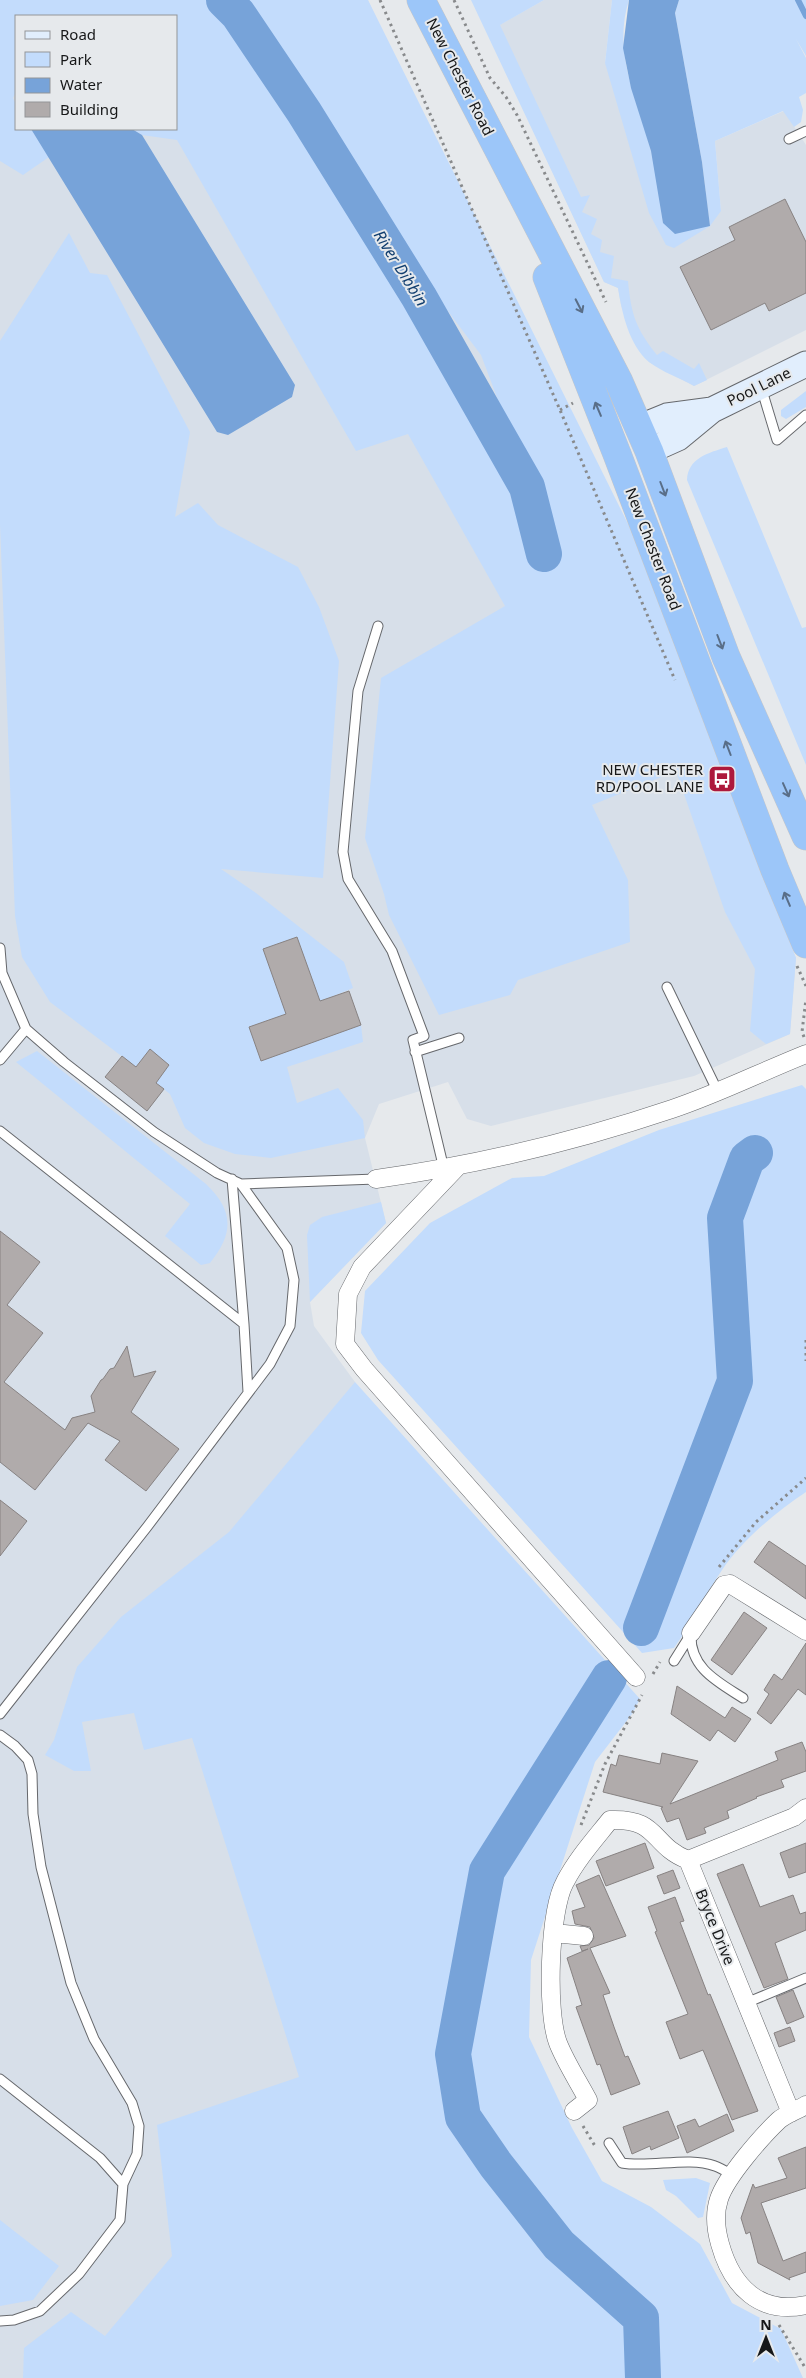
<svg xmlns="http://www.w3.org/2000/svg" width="806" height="2378" font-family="'Noto Sans',sans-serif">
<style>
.built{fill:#d7dfe9;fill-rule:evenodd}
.green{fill:#c3dcfc}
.water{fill:#77a3d9}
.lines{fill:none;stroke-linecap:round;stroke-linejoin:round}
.stream{stroke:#77a3d9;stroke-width:6}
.river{stroke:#77a3d9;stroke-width:36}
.building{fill:#b0abab;stroke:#878282}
.lane-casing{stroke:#66686c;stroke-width:11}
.street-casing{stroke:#66686c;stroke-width:19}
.secondary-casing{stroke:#66686c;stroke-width:27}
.highway-casing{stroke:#c7c7c8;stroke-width:29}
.path{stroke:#888a8c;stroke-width:3;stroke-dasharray:2.5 4;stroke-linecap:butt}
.lane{stroke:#fff;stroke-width:9}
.street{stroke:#fff;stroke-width:18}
.secondary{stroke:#e1eefd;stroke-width:25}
.highway{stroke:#9cc6f9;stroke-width:28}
.oneway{stroke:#596e88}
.labels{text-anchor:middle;stroke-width:4;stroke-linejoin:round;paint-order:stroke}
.street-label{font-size:15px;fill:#161718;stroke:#e6e9ec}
.poi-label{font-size:15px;fill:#161718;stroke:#e6e9ec;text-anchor:end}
.water-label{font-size:16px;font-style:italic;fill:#113e6f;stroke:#e6e9ec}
</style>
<rect width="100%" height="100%" fill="#e6e9ec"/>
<path class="built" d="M0,0H368L796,958L790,1034L694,1076L491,1126L467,1119L448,1082L379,1104L365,1138L386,1223L310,1302L314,1326L355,1382L339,1978L559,2378H0ZM16,16H176V129H16Z
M544,0H612L605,63L721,211L715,141L784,111L806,145V330L694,386L649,362L635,344L621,305L618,288L604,282L487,32Z"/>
<path class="green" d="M0,0H206L232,22L317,157L315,164L411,303L512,481L535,555L550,516L515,445L481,355L420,274L321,110L242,0H368L635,538L796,958L790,1034L766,1044L750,1031L755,969L725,912L676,771L592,805L628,880L630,942L518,980L510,995L439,1015L389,915L384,894L365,838L381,678L505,606L408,434L356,451L177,140L142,135L132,129H176V16H16V92L13,98L16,104V129H31L49,157L23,175L0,161Z
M471,0H544L500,25L581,197L590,195L582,212L597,219L591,234L602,240L600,252L614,256L611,278L628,281C631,314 636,329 657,355L663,351L694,369L699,363L707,380L694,386C680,378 662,372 649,362C629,345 622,313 618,288L604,282Z
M612,0H629C612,52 638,101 651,151C657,174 659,199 663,223L710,226L702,162L675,13L679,0H806V56L796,39L806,58V93L799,97L803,110L801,122L794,127L783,111L715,141L721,211L710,226L674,248L666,245L649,213L605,63Z
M69,233L90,273L107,275L190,432L175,517L198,503L218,525L298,567L319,607L339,661L323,878L221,869L256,893L344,962L353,988L309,1006L315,988L297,937L264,949L291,1012L249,1027L261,1061L361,1025L363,1042L287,1067L297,1103L338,1088L363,1120L365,1138L271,1158L235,1154L204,1143L185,1128L170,1094L156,1083L169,1065L150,1050L136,1067L50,1002L22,957L15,916L0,524V341Z
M806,391V407L786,419L781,416V410Z
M727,447L802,628L806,627V765L687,480C688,458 708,453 727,447Z
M37,1051L206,1184C234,1211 234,1233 210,1263L201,1265L165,1236L190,1204L16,1062Z
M802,1085L806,1089V1492C776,1512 743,1539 722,1570C705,1595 692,1623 674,1648L642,1653L378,1360L361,1333L365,1291L430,1223L512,1178L544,1176L659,1130Z
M381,1202L386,1223L310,1302L307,1235L310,1225L322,1217Z
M355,1382L640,1699L632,1714L595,1762L531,1960L529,2037L572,2128L602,2181L651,2207L700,2244L732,2303L781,2329L803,2378H23L24,2348L71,2312L105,2336L172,2256L157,2125L299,2077L192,1738L144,1750L134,1713L82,1722L91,1771H74L45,1755L54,1740L77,1667L121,1617L229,1532Z
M696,2178L710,2183L703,2217L698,2218L676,2196L666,2190L663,2180Z
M0,2220L59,2266L33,2300L0,2306Z"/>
<path class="water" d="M629,0H679L675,13L702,162L710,226L675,234L663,223L651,151L631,88L623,48Z
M31,129H132L142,135L295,385L292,397L228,435L217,432Z"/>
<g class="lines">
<path class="stream" d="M798,0L806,16"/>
<path class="river" d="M224,0L238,14L304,112L419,297L527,487L544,554
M641,1628L735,1381L725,1218L747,1159L755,1153
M609,1678L487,1871L453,2054L463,2117L496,2165L559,2245L641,2318L643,2378"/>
</g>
<path class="building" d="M785,199L806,242V293L769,311L765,303L711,330L680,267L735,240L729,227Z
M297,937L320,1001L349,991L361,1025L261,1061L249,1027L286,1014L263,949Z
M150,1049L169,1065L156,1083L164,1089L147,1111L105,1077L122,1056L136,1067Z
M0,1231L40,1262L7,1305L43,1333L4,1382L65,1430L72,1418L95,1412L91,1396L101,1380L103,1379L110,1369L114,1368L127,1346L134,1377L156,1371L131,1412L179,1449L146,1491L105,1460L120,1441L88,1423L35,1490L0,1462Z
M0,1500L27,1521L0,1556Z
M769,1541L806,1566V1599L754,1562Z
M744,1612L767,1628L732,1675L711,1660Z
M806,1643V1695L798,1689L771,1724L757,1713L769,1694L764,1690L774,1674L782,1680Z
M677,1686L725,1718L732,1707L751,1719L735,1742L718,1730L710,1741L671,1714Z
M802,1742L806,1752V1771L781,1780L784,1787L756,1797L757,1798L727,1811L729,1818L704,1828L706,1833L687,1840L679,1818L667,1822L661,1808L663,1807L603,1792L611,1764L616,1766L619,1755L660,1764L662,1753L698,1761L670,1804L778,1760L775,1752Z
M645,1843L654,1868L606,1886L596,1861Z
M806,1843V1872L789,1878L780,1853Z
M743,1864L760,1907L793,1895L800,1914L806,1912V1930L775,1943L788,1979L764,1988L717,1874Z
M673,1870L680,1888L664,1894L657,1876Z
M599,1875L626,1936L590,1948L610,1993L603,1995L614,2027L625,2057L628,2056L640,2084L611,2095L600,2064L597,2065L576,2007L582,2005L567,1958L588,1949L582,1951L580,1946L589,1945L594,1938L590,1927L575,1924L572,1911L585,1907L576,1885Z
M675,1897L684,1921L680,1922L708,1995L710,1994L758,2111L732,2120L703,2050L680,2059L666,2022L688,2014L655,1932L657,1931L648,1907Z
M793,1990L804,2017L787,2024L776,1997Z
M790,2027L795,2041L779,2047L774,2033Z
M668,2111L679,2138L651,2150L650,2146L632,2154L623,2127Z
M727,2114L734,2131L687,2153L677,2126L695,2119L699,2127Z
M806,2147V2188L761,2203L783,2261L806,2252V2272L789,2278L790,2280L758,2263L750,2232L746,2234L741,2218L753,2184L755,2188L787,2178L778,2158Z"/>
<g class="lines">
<defs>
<path id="lane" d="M789,139L806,131
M761,387L777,440L806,415
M378,626L358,691L343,852L348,879L392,951L424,1036L413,1040L444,1169
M0,948L2,973L26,1029L64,1062L154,1132L217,1173L241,1184L287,1248L294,1280L290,1326L270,1364L147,1527L0,1714
M667,987L717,1090
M415,1052L459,1038
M0,1060L26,1029
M0,1131L244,1324L232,1179
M241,1184L376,1179
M244,1324L248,1392
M691,1633C689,1668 718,1682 743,1698
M674,1661L691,1634
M0,1735L15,1746L28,1760L32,1774L33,1814L41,1867L71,1983L94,2039L132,2103L139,2126L137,2154L123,2184
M746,2003L806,1978
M0,2079L100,2158L123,2184L120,2220L79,2274L40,2311L14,2320L0,2321
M609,2143L622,2163C651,2168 688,2156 715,2166C721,2168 727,2172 732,2175"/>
<path id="street" d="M458,1166L362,1267L348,1294L345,1344L364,1369L636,1677
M376,1179C477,1165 574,1142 672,1109C717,1094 761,1072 806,1054
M691,1633L724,1585L730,1584L806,1631
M688,1860L791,2113
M688,1860L794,1817L806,1808
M554,1933L584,1936
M806,2105C798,2110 786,2114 779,2120C762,2136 726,2177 719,2199C714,2214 716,2230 720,2244C732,2287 760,2315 806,2305
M574,2111L588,2100C578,2081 566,2063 558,2043C546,2012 549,1911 565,1882C577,1859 594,1840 610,1820C660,1818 650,1845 688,1860"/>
<path id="secondary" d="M640,427L667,416L712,410
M649,451L678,438L712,410L806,364"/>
<path id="highway" d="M421,0L619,382L649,451L726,657L806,836
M547,277L617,454L775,870L806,944"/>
</defs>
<use href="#lane" class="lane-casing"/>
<use href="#street" class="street-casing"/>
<use href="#secondary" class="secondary-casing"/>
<use href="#highway" class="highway-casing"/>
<path class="path" d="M380,0L560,410L675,680
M454,0L490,78L506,97L517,115L606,302
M560,410L573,403
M797,966L806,986
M804,1037L802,1032L806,999
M806,1340V1361
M719,1567L756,1522L806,1478
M653,1674L660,1662
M581,1825L605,1764L642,1695
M583,2126L595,2146
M779,2325L806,2369"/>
<use href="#lane" class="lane"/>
<use href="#street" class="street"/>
<use href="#secondary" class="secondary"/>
<use href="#highway" class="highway"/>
</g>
<defs><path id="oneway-shaft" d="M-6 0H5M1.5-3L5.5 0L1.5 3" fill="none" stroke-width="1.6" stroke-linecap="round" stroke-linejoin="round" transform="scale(1.25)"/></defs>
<g class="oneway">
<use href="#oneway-shaft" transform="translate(579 306) rotate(63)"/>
<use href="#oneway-shaft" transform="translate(598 409) rotate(-113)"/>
<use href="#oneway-shaft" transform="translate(663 489) rotate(69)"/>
<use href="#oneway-shaft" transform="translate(720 642) rotate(69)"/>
<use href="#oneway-shaft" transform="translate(728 748) rotate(-111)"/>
<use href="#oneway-shaft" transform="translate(786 790) rotate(66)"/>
<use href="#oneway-shaft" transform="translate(787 899) rotate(-113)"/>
</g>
<defs>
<symbol id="bus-square" viewBox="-11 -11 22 22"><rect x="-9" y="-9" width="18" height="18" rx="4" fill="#ad193c" stroke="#e6e9ec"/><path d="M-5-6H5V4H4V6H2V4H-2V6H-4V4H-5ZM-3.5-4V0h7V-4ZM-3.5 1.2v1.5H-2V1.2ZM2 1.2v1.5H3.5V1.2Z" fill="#fff"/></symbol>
</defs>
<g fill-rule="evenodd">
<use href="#bus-square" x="706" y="763" width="32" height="32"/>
</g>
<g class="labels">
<g class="street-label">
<text transform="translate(460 77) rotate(63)" y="5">New Chester Road</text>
<text transform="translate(759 387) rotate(-26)" y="5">Pool Lane</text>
<text transform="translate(653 549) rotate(69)" y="5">New Chester Road</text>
<text transform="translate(715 1927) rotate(68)" y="5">Bryce Drive</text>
</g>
<g class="poi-label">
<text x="703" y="775">NEW CHESTER<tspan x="703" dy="17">RD/POOL LANE</tspan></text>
</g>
<g class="water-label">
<text transform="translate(401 268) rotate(58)" y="6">River Dibbin</text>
</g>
</g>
<rect x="15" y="15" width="162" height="115" fill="#e6e9ec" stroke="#939597"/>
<rect x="25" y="31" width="25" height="8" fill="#e1eefd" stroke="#939597"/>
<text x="60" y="40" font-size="15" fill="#161718">Road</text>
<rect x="25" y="52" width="25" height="15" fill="#c3dcfc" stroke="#939597"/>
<text x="60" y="65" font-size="15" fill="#161718">Park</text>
<rect x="25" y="78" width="25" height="15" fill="#77a3d9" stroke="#939597"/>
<text x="60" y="90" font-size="15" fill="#161718">Water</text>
<rect x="25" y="102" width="25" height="15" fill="#b0abab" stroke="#939597"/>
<text x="60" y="115" font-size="15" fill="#161718">Building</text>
<g transform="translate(766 2338)" stroke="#e6e9ec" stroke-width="4" paint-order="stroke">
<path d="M0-4L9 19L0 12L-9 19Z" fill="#161718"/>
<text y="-8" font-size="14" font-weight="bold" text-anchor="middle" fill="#161718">N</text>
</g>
</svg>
